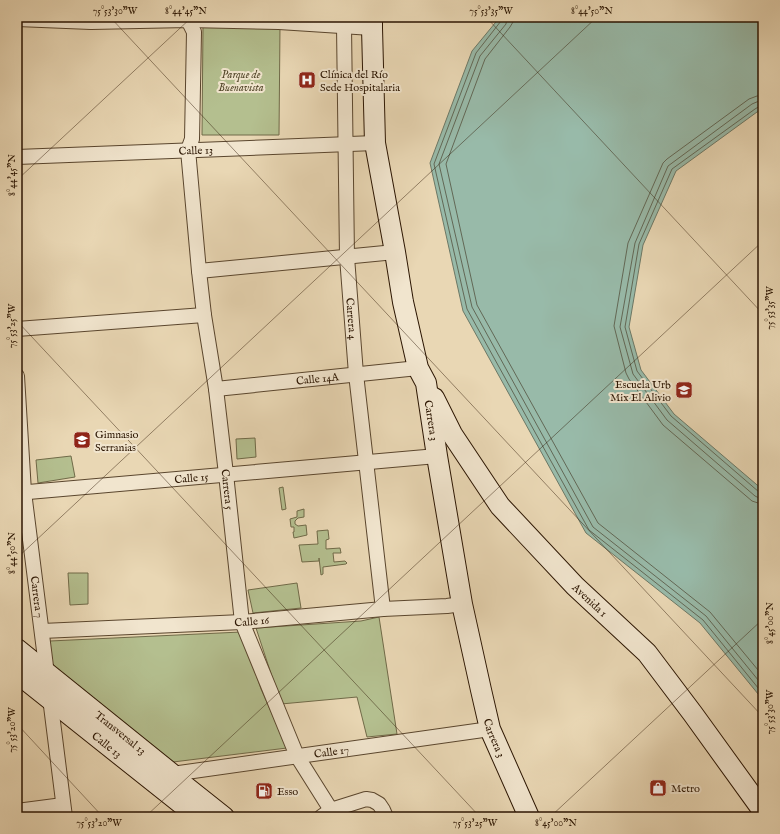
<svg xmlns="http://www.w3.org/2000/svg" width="780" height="834" font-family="'IM FELL English',serif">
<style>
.green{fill:#b4bf8f;stroke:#706a48}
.water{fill:#98baa9;stroke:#6c7866}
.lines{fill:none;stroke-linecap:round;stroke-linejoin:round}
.shore{stroke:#626856;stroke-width:1}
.street-casing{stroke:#5a462e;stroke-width:16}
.secondary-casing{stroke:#2b1502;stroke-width:22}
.street{stroke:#f1e5ce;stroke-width:14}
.secondary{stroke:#f1e5ce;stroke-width:20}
.ticks{fill:none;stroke:#2b1502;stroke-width:1;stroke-opacity:0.45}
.labels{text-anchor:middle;stroke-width:4;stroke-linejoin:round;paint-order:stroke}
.park-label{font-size:11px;font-style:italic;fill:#54482c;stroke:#f1e5ce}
.poi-label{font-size:11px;fill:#2b1502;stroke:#f1e5ce;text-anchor:start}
.street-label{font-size:11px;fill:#2b1502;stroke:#f1e5ce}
.neatline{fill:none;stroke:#2b1502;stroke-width:1.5}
.ticks-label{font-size:10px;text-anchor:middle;fill:#2b1502}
</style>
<rect width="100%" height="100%" fill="#e9d7b4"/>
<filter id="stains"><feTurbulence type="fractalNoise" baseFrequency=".005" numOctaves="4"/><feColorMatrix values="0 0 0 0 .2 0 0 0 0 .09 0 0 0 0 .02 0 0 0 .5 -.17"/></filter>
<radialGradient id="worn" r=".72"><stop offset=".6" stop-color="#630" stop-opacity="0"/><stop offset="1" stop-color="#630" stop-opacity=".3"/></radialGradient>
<path class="green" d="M203,26H280L279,135H202Z
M255,438L256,457L237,459L236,439Z
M71,456L75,477L38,483L36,460Z
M283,487L286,509L282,510L279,488Z
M304,509V517L298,518L295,521V524L298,526L306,525L307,535L294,538L293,532H294V527H291L290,519L297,517V511Z
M328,530L329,539L326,540V549L340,548L341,553H333L334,562L345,561L347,563L346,564L323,567V574L321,575L319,558V561L302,562L299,545L318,544L317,531Z
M68,573H88V604L70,605Z
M297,583L301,608L253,613L248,590Z
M379,617L397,734L367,737L357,697L281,704L256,628L361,621Z
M241,632L261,689L287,748L173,762L52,665L50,641Z"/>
<path class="water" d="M500,17H763V109L757,112L676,171L643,245L629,327L641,370L674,414L763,490V700L700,623L586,533L463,311L430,163L472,51Z"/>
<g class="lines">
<path class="shore" d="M502,17L501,21L476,53L434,164L467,309L589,530L703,620L763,694
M507,17L506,24L480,56L439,164L472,307L593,527L706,616L763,686
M513,17V22L510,27L485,59L446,164L477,305L598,523L710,612L763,676
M763,95L757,96L749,99L667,159L663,163L628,243L614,326L626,373L629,379L663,425L752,501L758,503L763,504
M763,101H759L752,104L668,166L635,243L620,327L633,374L667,420L755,496L759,498H763
M763,106H760L755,109L672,169L639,244L625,327L637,371L671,416L759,492L763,493"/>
<defs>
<g id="street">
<path d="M17,19L91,22L188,20L279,22L372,28"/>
<path id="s1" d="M188,20L194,32L192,139L188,150L199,271L204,315L216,389L226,474L242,622L297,756L331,810"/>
<path id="s2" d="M344,26L347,257L356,374L383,609"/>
<path id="s3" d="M17,157L375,143"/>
<path d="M199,271L395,252"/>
<path d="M17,329L204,315"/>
<path id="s4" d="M17,376L24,492L65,817"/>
<path id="s5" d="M216,389L418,368"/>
<path id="s6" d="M17,493L437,456"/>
<path id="s7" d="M42,631L242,622L383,609L447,606L462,604"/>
<path id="s8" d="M172,774L490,729"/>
<path d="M17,811L63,805"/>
<path d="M321,817L331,810L366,799L372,800L379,804L383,810L386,817"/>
</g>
<g id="secondary">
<path id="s9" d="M372,17V28L375,143L395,252L403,302L418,368L426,383L437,456L462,604L481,690L490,729L529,817"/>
<path id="s10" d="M434,398L452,434L500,506L575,586L647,653L693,714L763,811"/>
<path id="s11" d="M17,649L172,774L185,786L224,817"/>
<path id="s12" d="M17,673L198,817"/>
</g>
</defs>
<use href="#street" class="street-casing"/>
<use href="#secondary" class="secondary-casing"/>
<use href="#street" class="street"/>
<use href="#secondary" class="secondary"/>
</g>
<path class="ticks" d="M110,17L763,717M486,17L763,314M17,180L192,17M17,321L480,817M17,558L597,17M17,724L103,817M145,817L763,241M550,817L763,619"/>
<defs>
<symbol id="hospital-square" viewBox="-11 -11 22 22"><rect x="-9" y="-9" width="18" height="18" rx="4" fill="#8f2418" stroke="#f1e5ce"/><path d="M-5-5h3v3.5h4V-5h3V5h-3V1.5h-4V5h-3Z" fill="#fff"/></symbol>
<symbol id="school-square" viewBox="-11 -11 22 22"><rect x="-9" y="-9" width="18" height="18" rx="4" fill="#8f2418" stroke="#f1e5ce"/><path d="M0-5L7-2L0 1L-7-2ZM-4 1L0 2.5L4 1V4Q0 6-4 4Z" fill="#fff"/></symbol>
<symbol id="shop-square" viewBox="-11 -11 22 22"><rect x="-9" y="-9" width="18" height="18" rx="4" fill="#8f2418" stroke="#f1e5ce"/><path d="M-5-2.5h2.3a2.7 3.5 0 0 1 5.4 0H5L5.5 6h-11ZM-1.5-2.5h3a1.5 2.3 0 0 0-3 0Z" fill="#fff"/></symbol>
<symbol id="fuel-square" viewBox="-11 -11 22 22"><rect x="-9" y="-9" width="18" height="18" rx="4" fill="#8f2418" stroke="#f1e5ce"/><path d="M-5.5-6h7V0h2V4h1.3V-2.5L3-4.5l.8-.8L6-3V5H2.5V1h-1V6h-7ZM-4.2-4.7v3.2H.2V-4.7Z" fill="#fff"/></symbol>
</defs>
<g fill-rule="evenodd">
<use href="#hospital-square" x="297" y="70" width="20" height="20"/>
<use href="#school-square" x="674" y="380" width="20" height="20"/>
<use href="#school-square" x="72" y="430" width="20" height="20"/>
<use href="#shop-square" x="648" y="778" width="20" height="20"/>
<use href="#fuel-square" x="254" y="781" width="20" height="20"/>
</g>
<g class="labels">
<g class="park-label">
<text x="241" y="78">Parque de<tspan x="241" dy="13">Buenavista</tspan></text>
</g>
<g class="poi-label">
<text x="320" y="78">Clínica del Río<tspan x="320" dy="13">Sede Hospitalaria</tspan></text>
<text x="671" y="388" text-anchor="end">Escuela Urb<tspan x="671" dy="13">Mix El Alivio</tspan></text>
<text x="95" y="438">Gimnasio<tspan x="95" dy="13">Serranias</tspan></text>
<text x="671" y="792">Metro</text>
<text x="277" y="795">Esso</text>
</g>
<g class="street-label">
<text dy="4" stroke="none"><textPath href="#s3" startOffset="179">Calle 13</textPath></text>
<text dy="4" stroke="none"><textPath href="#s2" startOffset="293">Carrera 4</textPath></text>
<text dy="4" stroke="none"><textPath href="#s5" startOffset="102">Calle 14A</textPath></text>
<text dy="4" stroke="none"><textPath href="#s9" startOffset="410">Carrera 3</textPath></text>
<text dy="4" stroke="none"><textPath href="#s6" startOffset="175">Calle 15</textPath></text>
<text dy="4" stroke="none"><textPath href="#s1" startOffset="474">Carrera 5</textPath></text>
<text dy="4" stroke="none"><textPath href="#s4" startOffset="222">Carrera 7</textPath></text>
<text dy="4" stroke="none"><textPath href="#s10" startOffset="257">Avenida 1</textPath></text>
<text dy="4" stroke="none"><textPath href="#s7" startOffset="210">Calle 16</textPath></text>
<text dy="4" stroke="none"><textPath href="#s11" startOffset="133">Transversal 13</textPath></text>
<text dy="4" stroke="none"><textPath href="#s9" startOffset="734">Carrera 3</textPath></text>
<text dy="4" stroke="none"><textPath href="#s12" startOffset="115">Calle 13</textPath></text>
<text dy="4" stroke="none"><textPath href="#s8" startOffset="161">Calle 17</textPath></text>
</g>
</g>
<rect width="780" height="834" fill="none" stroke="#e9d7b4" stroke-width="44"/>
<rect x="22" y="22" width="736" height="790" class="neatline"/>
<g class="ticks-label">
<text x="115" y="14">75°53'30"W</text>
<text x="186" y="14">8°44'45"N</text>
<text x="491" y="14">75°53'35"W</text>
<text x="592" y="14">8°44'50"N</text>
<text transform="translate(11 175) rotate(-90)" y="4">8°44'45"N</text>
<text transform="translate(769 308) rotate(-90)" y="4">75°53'35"W</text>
<text transform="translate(11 326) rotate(-90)" y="4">75°53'25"W</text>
<text transform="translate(11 553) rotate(-90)" y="4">8°44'50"N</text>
<text transform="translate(769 623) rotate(-90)" y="4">8°45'00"N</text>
<text transform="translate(769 712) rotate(-90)" y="4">75°53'30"W</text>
<text transform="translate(11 730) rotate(-90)" y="4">75°53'20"W</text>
<text x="99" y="826">75°53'20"W</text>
<text x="475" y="826">75°53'25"W</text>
<text x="556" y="826">8°45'00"N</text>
</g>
<rect width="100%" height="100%" filter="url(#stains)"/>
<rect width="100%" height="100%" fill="url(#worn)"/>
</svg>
